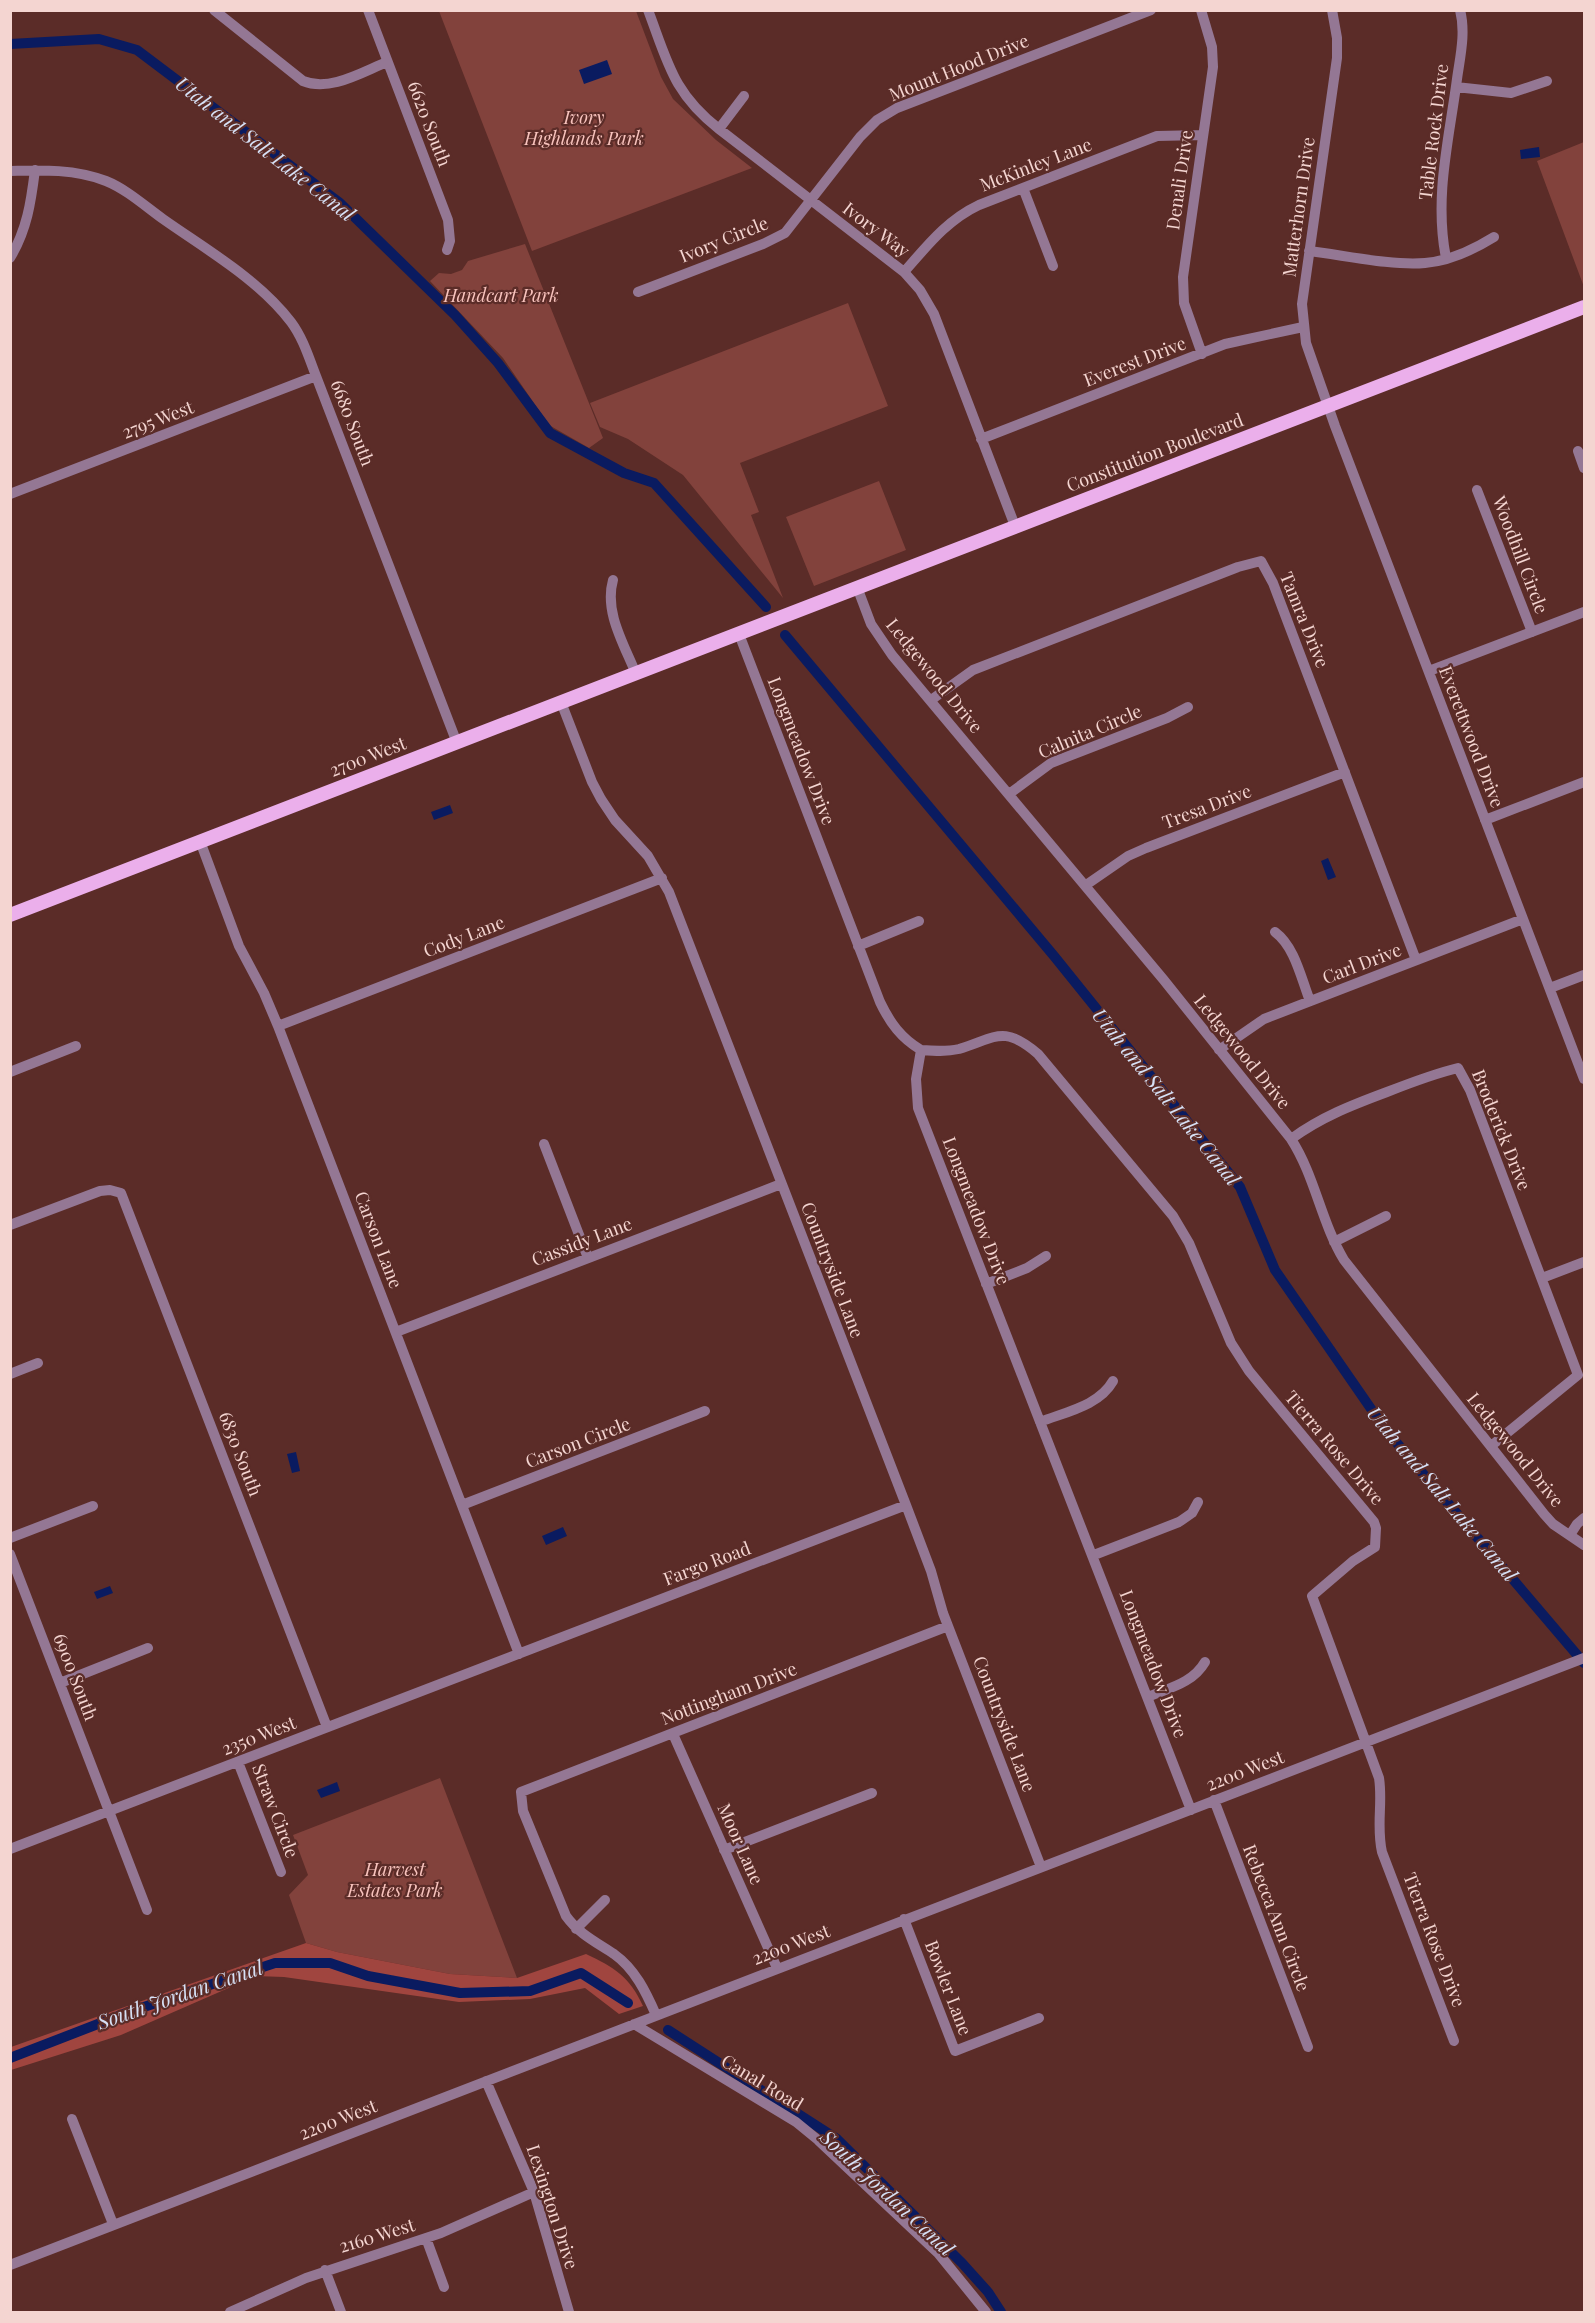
<svg xmlns="http://www.w3.org/2000/svg" width="1595" height="2323" font-family="'Playfair Display',serif">
<style>
.green{fill:#82423c}
.forest{fill:#a0453f}
.water{fill:#0a1b60}
.lines{fill:none;stroke-linecap:round;stroke-linejoin:round}
.canal{stroke:#0a1b60;stroke-width:10}
.minor{stroke:#947794;stroke-width:10}
.major{stroke:#ebafeb;stroke-width:14}
.labels{text-anchor:middle;stroke-width:4.5;stroke-linejoin:round;paint-order:stroke}
.street-label{font-size:18px;fill:#f4d5d1;stroke:#5b2c28}
.park-label{font-size:18px;font-style:italic;fill:#f8c3bd;stroke:#5b2c28}
.water-label{font-size:20px;font-style:italic;fill:#d7e1f6;stroke:#5b2c28}
</style>
<rect width="100%" height="100%" fill="#5b2c28"/>
<path class="green" d="M439,11H636L661,77L673,99L716,140L752,168L532,251Z
M1584,142V287L1537,161Z
M525,244L603,438L589,448L549,425L503,358L430,281L439,273L451,274L462,270L468,261Z
M848,303L888,406L740,463L759,512L751,515L783,598L683,475L628,439L600,427L590,403Z
M879,481L906,550L814,586L786,517Z
M440,1778L517,1978L450,1974L337,1952L306,1943L289,1895L308,1875L293,1835Z"/>
<path class="forest" d="M306,1943L337,1952L450,1974L517,1978L586,1954C614,1967 630,1977 643,2006L619,2014L585,1988L530,1999L459,2002L284,1977L256,1976L121,2035L11,2070V2047Z"/>
<path class="water" d="M607,60L612,74L584,84L579,70Z
M1539,147L1540,157L1521,159L1520,150Z
M450,805L453,813L434,820L431,812Z
M1328,858L1336,877L1328,880L1321,861Z
M296,1452L300,1471L292,1473L287,1454Z
M563,1527L567,1536L546,1545L542,1536Z
M110,1586L113,1593L97,1599L94,1592Z
M337,1782L340,1791L321,1798L317,1790Z"/>
<g class="lines">
<path class="canal" d="M10,44L99,39L137,50L340,203L455,315L498,363L550,433L624,473L654,483L766,607
M785,635L1054,956L1240,1187L1275,1270L1385,1429L1584,1663
M668,2030L837,2139L962,2263L988,2292L1001,2312
M10,2058L129,2012L275,1963H330L368,1976L460,1993L530,1991L581,1973L628,2003"/>
<path class="minor" d="M214,10L303,81C330,92 362,72 387,62
M368,10L448,220L450,241L447,250
M648,10C668,63 673,93 719,129L904,272L920,290L934,314L1015,526
M1201,10L1212,47L1213,67L1183,277L1184,303L1202,354
M1332,10L1337,38V58L1302,304L1306,343L1335,426L1584,1079
M1456,87L1511,93L1547,81
M719,129L744,96
M10,171C43,170 75,169 106,181C126,189 145,206 163,219C207,250 258,279 291,322C303,338 309,358 316,376L457,743
M1023,188L1053,266
M1309,251C1343,255 1392,266 1425,263C1450,261 1473,250 1494,237
M10,258C27,230 31,202 35,170
M1446,258C1434,197 1449,140 1457,79C1460,57 1466,33 1460,10
M904,272C927,246 947,220 979,205L1157,136L1203,135
M638,292L763,244L785,233L860,137L877,120L897,108L1151,10
M981,439L1225,344L1303,327
M1578,451L1584,468
M1477,490L1532,632
M10,494L316,376
M613,580C604,612 624,644 636,674
M857,587L871,624L892,655L1163,979L1291,1139C1315,1176 1321,1222 1344,1260L1544,1514L1553,1524L1584,1545
M739,634L880,1002C890,1023 901,1038 921,1050L916,1079L918,1108C1008,1342 1101,1575 1191,1810
M1429,671L1584,612
M931,700L973,670L1238,567L1261,561L1273,583L1416,960
M561,702L592,782L601,799L615,820L648,856L669,892L906,1505L931,1571L943,1613L1041,1867
M1009,794L1051,763L1167,718L1188,707
M1485,820L1584,782
M200,841L239,946L264,993L278,1026L519,1654
M1086,885L1128,856L1146,848L1345,772
M1275,932C1295,947 1301,978 1310,1001
M858,946L919,921
M1550,988L1584,975
M278,1026L662,878
M921,1050C934,1051 946,1052 959,1049C996,1038 1003,1024 1038,1054L1173,1216L1189,1243L1231,1343L1249,1371L1374,1522L1376,1528L1375,1547L1353,1561L1312,1596L1379,1778C1383,1803 1376,1826 1382,1852L1454,2041
M1219,1050L1264,1019L1523,919
M10,1072L76,1046
M1291,1139C1321,1117 1352,1105 1387,1092C1410,1083 1433,1074 1458,1068L1470,1090L1578,1375L1491,1446
M544,1144L588,1258
M10,1225L100,1191L110,1190L121,1193L327,1727
M1334,1242L1386,1216
M1542,1278L1584,1262
M986,1284L1027,1268L1046,1256
M396,1332L781,1184
M10,1374L38,1363
M1040,1422C1065,1412 1099,1406 1113,1381
M462,1505L705,1411
M1570,1535L1577,1524L1584,1518
M10,1538L93,1506
M10,1554L147,1910
M1094,1555L1179,1522L1192,1513L1198,1502
M60,1683L148,1648
M1148,1697C1169,1688 1193,1683 1205,1662
M673,1734L777,1968
M238,1762L281,1872
M1214,1800L1308,2047
M10,1849L906,1505
M724,1850L872,1793
M904,1919L955,2051L1039,2018
M576,1929L605,1900
M656,2015C646,1992 635,1969 614,1954C596,1942 579,1934 566,1916L523,1811L521,1792L948,1626
M634,2024L796,2122L818,2140L938,2253L986,2312
M486,2081L534,2192L569,2312
M72,2119L113,2224
M426,2238L444,2287
M10,2265L1584,1658
M325,2270L341,2312
M230,2312L306,2278L441,2233L534,2192"/>
<path class="major" d="M10,915L1584,307"/>
</g>
<g class="labels">
<g class="street-label">
<text transform="translate(959 68) rotate(-22)" y="6">Mount Hood Drive</text>
<text transform="translate(429 124) rotate(69)" y="6">6620 South</text>
<text transform="translate(1434 132) rotate(-83)" y="6">Table Rock Drive</text>
<text transform="translate(1036 165) rotate(-21)" y="6">McKinley Lane</text>
<text transform="translate(1180 180) rotate(-82)" y="6">Denali Drive</text>
<text transform="translate(1299 207) rotate(-82)" y="6">Matterhorn Drive</text>
<text transform="translate(876 230) rotate(37)" y="6">Ivory Way</text>
<text transform="translate(724 240) rotate(-22)" y="6">Ivory Circle</text>
<text transform="translate(1135 362) rotate(-21)" y="6">Everest Drive</text>
<text transform="translate(158 420) rotate(-21)" y="6">2795 West</text>
<text transform="translate(352 423) rotate(69)" y="6">6680 South</text>
<text transform="translate(1155 453) rotate(-21)" y="6">Constitution Boulevard</text>
<text transform="translate(1520 555) rotate(69)" y="6">Woodhill Circle</text>
<text transform="translate(1304 620) rotate(68)" y="6">Tamra Drive</text>
<text transform="translate(934 676) rotate(51)" y="6">Ledgewood Drive</text>
<text transform="translate(1090 732) rotate(-23)" y="6">Calnita Circle</text>
<text transform="translate(1471 737) rotate(69)" y="6">Everettwood Drive</text>
<text transform="translate(801 751) rotate(69)" y="6">Longmeadow Drive</text>
<text transform="translate(368 757) rotate(-21)" y="6">2700 West</text>
<text transform="translate(1207 807) rotate(-21)" y="6">Tresa Drive</text>
<text transform="translate(464 937) rotate(-21)" y="6">Cody Lane</text>
<text transform="translate(1362 964) rotate(-21)" y="6">Carl Drive</text>
<text transform="translate(1242 1052) rotate(51)" y="6">Ledgewood Drive</text>
<text transform="translate(1501 1130) rotate(68)" y="6">Broderick Drive</text>
<text transform="translate(976 1211) rotate(69)" y="6">Longmeadow Drive</text>
<text transform="translate(378 1240) rotate(69)" y="6">Carson Lane</text>
<text transform="translate(582 1242) rotate(-21)" y="6">Cassidy Lane</text>
<text transform="translate(832 1270) rotate(69)" y="6">Countryside Lane</text>
<text transform="translate(578 1443) rotate(-21)" y="6">Carson Circle</text>
<text transform="translate(1334 1448) rotate(50)" y="6">Tierra Rose Drive</text>
<text transform="translate(1515 1450) rotate(51)" y="6">Ledgewood Drive</text>
<text transform="translate(240 1454) rotate(69)" y="6">6830 South</text>
<text transform="translate(707 1564) rotate(-21)" y="6">Fargo Road</text>
<text transform="translate(1153 1664) rotate(69)" y="6">Longmeadow Drive</text>
<text transform="translate(75 1677) rotate(69)" y="6">6900 South</text>
<text transform="translate(729 1694) rotate(-21)" y="6">Nottingham Drive</text>
<text transform="translate(1004 1724) rotate(69)" y="6">Countryside Lane</text>
<text transform="translate(259 1736) rotate(-21)" y="6">2350 West</text>
<text transform="translate(1245 1771) rotate(-21)" y="6">2200 West</text>
<text transform="translate(275 1811) rotate(69)" y="6">Straw Circle</text>
<text transform="translate(740 1844) rotate(66)" y="6">Moor Lane</text>
<text transform="translate(1276 1918) rotate(69)" y="6">Rebecca Ann Circle</text>
<text transform="translate(1434 1940) rotate(69)" y="6">Tierra Rose Drive</text>
<text transform="translate(791 1945) rotate(-21)" y="6">2200 West</text>
<text transform="translate(948 1988) rotate(69)" y="6">Bowler Lane</text>
<text transform="translate(762 2083) rotate(31)" y="6">Canal Road</text>
<text transform="translate(338 2120) rotate(-21)" y="6">2200 West</text>
<text transform="translate(552 2207) rotate(72)" y="6">Lexington Drive</text>
<text transform="translate(377 2236) rotate(-17)" y="6">2160 West</text>
</g>
<g class="park-label">
<text x="584" y="124">Ivory<tspan x="584" dy="21">Highlands Park</tspan></text>
<text x="501" y="302">Handcart Park</text>
<text x="395" y="1876">Harvest<tspan x="395" dy="21">Estates Park</tspan></text>
</g>
<g class="water-label">
<text transform="translate(265 149) rotate(38)" y="7">Utah and Salt Lake Canal</text>
<text transform="translate(1166 1097) rotate(51)" y="7">Utah and Salt Lake Canal</text>
<text transform="translate(1442 1494) rotate(50)" y="7">Utah and Salt Lake Canal</text>
<text transform="translate(180 1995) rotate(-19)" y="7">South Jordan Canal</text>
<text transform="translate(887 2193) rotate(43)" y="7">South Jordan Canal</text>
</g>
</g>
<rect width="1595" height="2323" fill="none" stroke="#f4d5d1" stroke-width="24"/>
</svg>
